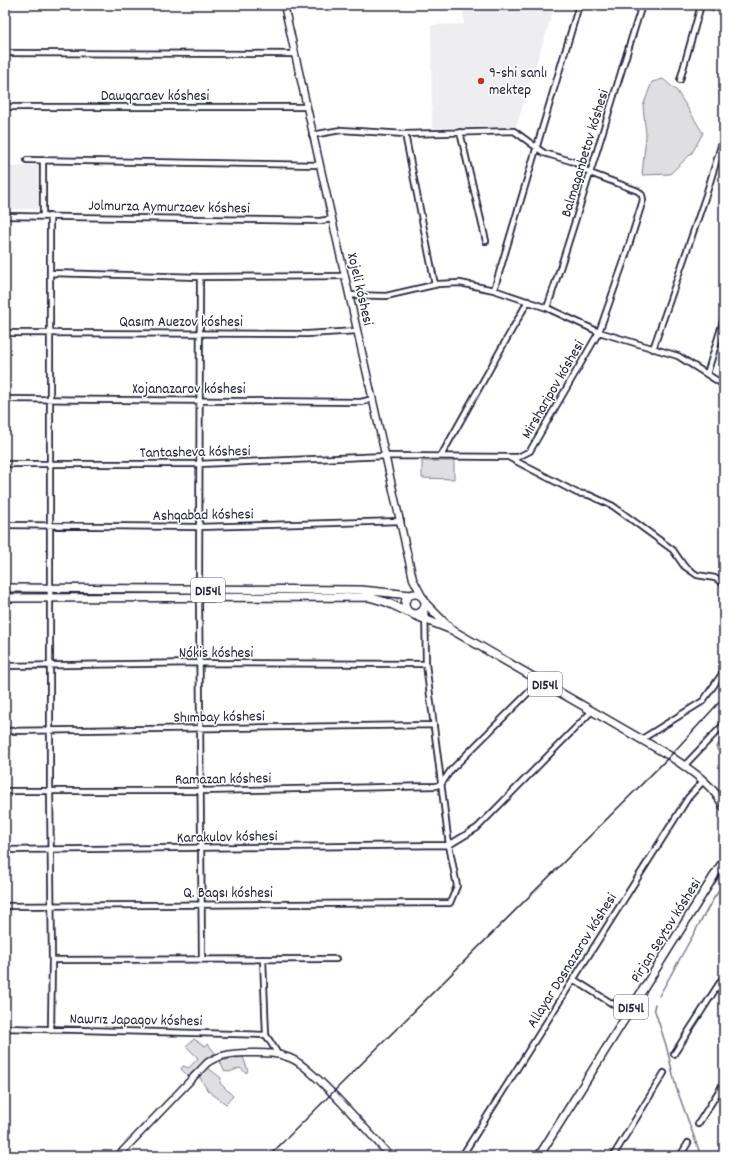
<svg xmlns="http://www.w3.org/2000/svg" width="729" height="1161" font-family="Dekko,sans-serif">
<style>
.built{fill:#eeeef1}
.green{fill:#dfdfe2;stroke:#80808e}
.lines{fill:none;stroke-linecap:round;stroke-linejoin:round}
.stream{stroke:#7a7a88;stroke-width:1.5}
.street-casing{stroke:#22223b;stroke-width:8}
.secondary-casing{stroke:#22223b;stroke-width:9}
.primary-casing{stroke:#22223b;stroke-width:10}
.street{stroke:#fff;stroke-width:4.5}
.secondary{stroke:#fff;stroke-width:6}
.primary{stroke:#fff;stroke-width:7}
.rail{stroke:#22223b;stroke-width:1.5}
.poi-dot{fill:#c8321e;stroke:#fff;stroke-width:1.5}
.labels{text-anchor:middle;stroke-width:3;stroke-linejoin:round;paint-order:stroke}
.shield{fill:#fff;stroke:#646476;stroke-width:1}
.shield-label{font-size:14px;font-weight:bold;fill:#22223b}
.poi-label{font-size:15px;fill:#22223b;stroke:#fff;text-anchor:start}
.street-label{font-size:15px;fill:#22223b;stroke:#fff}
</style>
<rect width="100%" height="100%" fill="#fff"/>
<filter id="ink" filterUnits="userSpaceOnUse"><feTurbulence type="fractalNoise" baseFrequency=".025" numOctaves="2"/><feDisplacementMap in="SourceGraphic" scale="8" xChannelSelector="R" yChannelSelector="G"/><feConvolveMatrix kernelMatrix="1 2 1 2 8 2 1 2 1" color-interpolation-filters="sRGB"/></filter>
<g filter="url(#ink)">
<path class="built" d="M463,5H555L516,127L432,128L431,25L464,24Z
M8,165L10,167L41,165V209H5V166Z"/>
<path class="green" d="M663,79L677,91L703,133L692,153L670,174L642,175L646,135L643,106L652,82Z
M422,461H454V479L422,478Z
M371,592L398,598L397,602L384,596L370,594L61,595V593Z
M194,1039L205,1046L208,1044L215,1053L188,1076L181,1069L183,1066L189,1068L198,1058L186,1046Z
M243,1057L248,1071L246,1073L240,1068L229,1072L224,1071L220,1061Z
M207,1067L221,1078L220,1083L233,1096L226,1104L208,1091L199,1076Z"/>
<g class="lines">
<path class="stream" d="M724,739L716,747L724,761
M659,996L712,901L724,883
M655,1004L654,1008L666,1045L676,1087L701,1156"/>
<defs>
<path id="street" d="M707,5L724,10
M5,53L294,54
M680,80L701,5
M5,107H306
M460,132L486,241
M405,134L435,285
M27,160L319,165
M5,216L320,221L332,219
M43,216V160
M50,216V791L52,960L51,1030
M50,273L200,277L345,276
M494,290L579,5
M349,295L386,296L438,284L460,283L494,290L547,308L599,332L678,356L724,385
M547,308C581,207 610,106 642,5
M5,333L307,334L357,331
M653,349L706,195L724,136
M707,374L724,318
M5,399L361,402L373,399
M441,456L528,301
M510,458L577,493L589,495L613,506L673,550L684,566L697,575L715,578L724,584
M5,464H198L386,456L518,457L530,451L599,332L624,261L643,200L642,195L638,191L590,173L574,162L544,153L514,131L405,134L341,130L312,135
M5,525L198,527L401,521
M199,590L200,277
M199,598L202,959
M5,666L199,663L426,664
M5,731L434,725
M642,739L703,701L724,671
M684,766L724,724
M5,791H200L436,786L442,783L451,770L540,681
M5,850L449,845L477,828L592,711
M5,906L450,903L457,886L449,845L426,664L425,606
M263,959L266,1035L278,1054
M52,960L336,959
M573,979L627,1013
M5,1028L266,1035
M674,1054L724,976
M698,1124L724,1083
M462,1156L688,798L704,780
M613,1156L664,1073
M680,1156L688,1143"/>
<path id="secondary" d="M284,5L413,579L423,598
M118,1156L207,1063C218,1055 233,1053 247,1053C262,1053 276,1052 290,1058C301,1062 310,1072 319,1080C344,1104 367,1130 390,1156"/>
<path id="primary" d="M5,588L361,590L411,595
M405 604a10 10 0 1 1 20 0a10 10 0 1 1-20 0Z
M5,598L369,597L386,602L408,612
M425,603L449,627
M414,615L452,630L670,756C691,771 712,783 724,807
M539,1156L724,860"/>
</defs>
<use href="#street" class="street-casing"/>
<use href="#secondary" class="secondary-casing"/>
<use href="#primary" class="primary-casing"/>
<use href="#street" class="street"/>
<use href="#secondary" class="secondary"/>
<use href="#primary" class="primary"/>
<path class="rail" d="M269,1156L670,756L724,697"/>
</g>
</g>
<circle class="poi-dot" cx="481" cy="81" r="4"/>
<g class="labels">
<g class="shield">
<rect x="191" y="578" width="34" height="24" rx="3"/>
<rect x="528" y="672" width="34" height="24" rx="3"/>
<rect x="614" y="995" width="34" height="24" rx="3"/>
</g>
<g class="shield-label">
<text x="208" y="595">D154l</text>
<text x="545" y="689">D154l</text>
<text x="631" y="1012">D154l</text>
</g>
<g class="poi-label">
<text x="489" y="77">9-shi sanlı<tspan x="489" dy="17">mektep</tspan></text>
</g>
<g class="street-label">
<text x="155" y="100">Dawqaraev kóshesi</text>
<text transform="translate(584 153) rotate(-73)" y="5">Balmaganbetov kóshesi</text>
<text transform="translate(169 206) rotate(1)" y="5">Jolmurza Aymurzaev kóshesi</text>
<text transform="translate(361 289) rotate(77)" y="5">Xojeli kóshesi</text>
<text x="181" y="326">Qasım Auezov kóshesi</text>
<text x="189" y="393">Xojanazarov kóshesi</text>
<text transform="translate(552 389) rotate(-60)" y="5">Mirsharipov kóshesi</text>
<text transform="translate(195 451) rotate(-1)" y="5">Tantasheva kóshesi</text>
<text transform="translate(203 514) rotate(-1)" y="5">Ashqabad kóshesi</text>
<text x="216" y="657">Nókis kóshesi</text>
<text transform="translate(219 716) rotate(-1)" y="5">Shımbay kóshesi</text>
<text transform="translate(223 778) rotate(-1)" y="5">Ramazan kóshesi</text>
<text transform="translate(227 836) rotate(-1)" y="5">Karakulov kóshesi</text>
<text x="228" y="897">Q. Baqsı kóshesi</text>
<text transform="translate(665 930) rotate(-58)" y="5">Pirjan Seytov kóshesi</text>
<text transform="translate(571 960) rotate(-58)" y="5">Allayar Dosnazarov kóshesi</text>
<text transform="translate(136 1019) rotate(1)" y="5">Nawrız Japaqov kóshesi</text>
</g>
</g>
<rect width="729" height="1161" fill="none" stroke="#fff" stroke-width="20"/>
<rect x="10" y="10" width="709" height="1141" fill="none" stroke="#22223b" stroke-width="1.5" filter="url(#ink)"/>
</svg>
